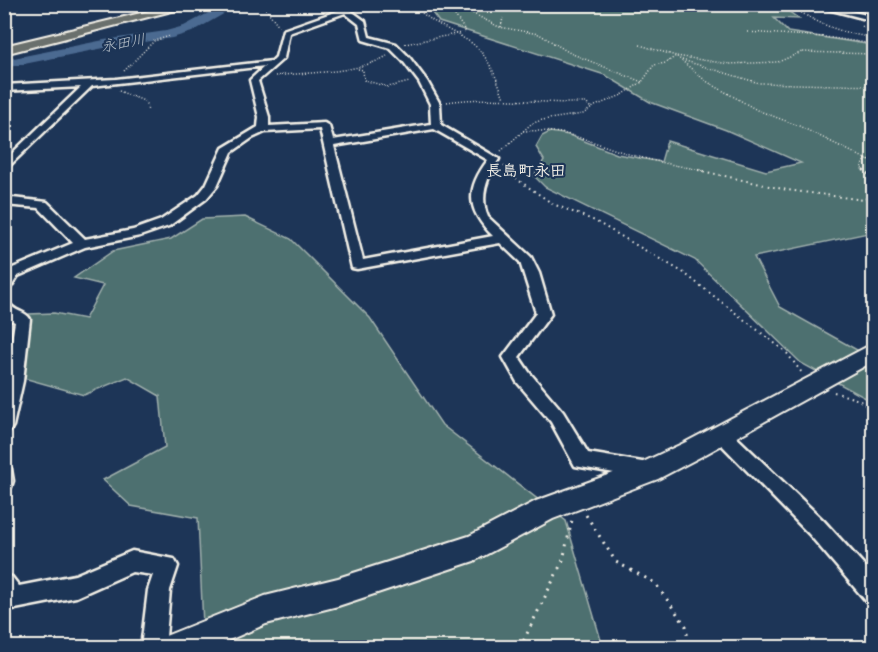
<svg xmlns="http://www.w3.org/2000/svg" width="878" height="652" font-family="Kalam,'Klee One',sans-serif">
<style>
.green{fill:#4d6f70;stroke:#a0b0ac;stroke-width:1.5}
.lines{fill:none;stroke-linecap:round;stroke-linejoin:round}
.stream{stroke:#8fa1b4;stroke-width:2}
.river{fill:#4c6b91;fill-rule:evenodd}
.minor-casing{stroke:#f4f1e8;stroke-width:5}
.tertiary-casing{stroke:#f4f1e8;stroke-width:4}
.primary-casing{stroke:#f4f1e8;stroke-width:4}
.path-far2{stroke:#f4f1e8;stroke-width:1.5;stroke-dasharray:1 2;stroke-linecap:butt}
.path-far1{stroke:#f4f1e8;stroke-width:2;stroke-dasharray:1.5 4;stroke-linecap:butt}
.path{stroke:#f4f1e8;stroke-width:3;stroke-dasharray:2 6;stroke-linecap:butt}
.minor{fill:#1d3557;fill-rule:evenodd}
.tertiary{fill:#1d3557;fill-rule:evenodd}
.primary{fill:#6b706d;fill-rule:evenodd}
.labels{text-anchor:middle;stroke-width:4.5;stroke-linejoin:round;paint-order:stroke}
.far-water-label{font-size:15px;font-style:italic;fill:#b9c2ca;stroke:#1d3557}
.far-quarter-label{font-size:16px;font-weight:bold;fill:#f4f1e8;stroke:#1d3557}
</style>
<rect width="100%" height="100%" fill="#1d3557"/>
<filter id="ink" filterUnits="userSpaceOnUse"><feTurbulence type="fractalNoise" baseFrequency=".0167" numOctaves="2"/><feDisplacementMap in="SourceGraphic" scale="12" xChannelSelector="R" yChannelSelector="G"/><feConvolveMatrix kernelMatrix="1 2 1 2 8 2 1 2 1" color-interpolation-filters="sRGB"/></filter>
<g filter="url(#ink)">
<path class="green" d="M429,4L780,5L799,19L774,18L788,32L873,45V232L754,257L780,307L873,359V402L801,363L695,260L545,187L534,176L544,160L536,147L542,136L550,132L569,135L617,154L661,162L667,141L766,171L801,163L726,130L650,102L605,75L439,22L427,6Z
M245,217L291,239L370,318L442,425L566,521L603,647H204L198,518L131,506L103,480L165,447L160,396L127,377L84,395L20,377L29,314L54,313L85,319L103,285L74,278L113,251L171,239L202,219Z"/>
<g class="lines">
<path class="stream" d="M350,8L356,4"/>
<path class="river" d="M225,4H241L192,32L172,38L104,48L4,68V60L104,40L166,31L184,26Z"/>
<defs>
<path id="minor" d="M345,4H352L350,10L365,21L369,37L396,44L409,57L427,81L440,104L441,125L499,159C487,177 479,196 488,217L531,257L539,273L551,314L519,357L529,372L563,412L588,453L648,463L655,465L657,471L655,477L648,479L575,466L551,422L517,382L503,357L536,313L520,262L500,243L357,269L352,268L320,129L265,132L252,138L232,152L217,186L206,199L169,226L140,236L85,247L18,276L9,290L4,292V275L8,270L73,243L39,208L4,205V197L47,202L85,239L133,230L161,220L198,195L206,185L223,148L258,127L259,117L250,80L265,66L92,86L4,171V161L81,87L4,91V85L116,79L272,61L276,57L283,30L343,9ZM345,13L359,24L363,40L390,48L403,61L419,82L430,104L431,124L333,140L329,126L324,123L269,126V117L258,81L284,58L289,33ZM434,129L488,160C465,190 467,210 493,236L363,260L334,146Z
M809,4H823L874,17V21Z
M4,302L9,303C14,312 26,311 30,319L23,381L13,426L10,431L4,433V390L15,322L4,317Z
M723,427L729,430L823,520L874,576V604L866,601L809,534L717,440L714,435L717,430Z
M4,467L11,469L13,481L11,487L4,490Z
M132,551L174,559L178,566L170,590L165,648H141L148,590L153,575L132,572L76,597L15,609L4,602V574L12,577L19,586L75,575Z"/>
<path id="tertiary" d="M874,343V361L702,456L658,479L553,519L474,561L338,606L266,624L211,648H159L163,637L265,596L338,578L469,536L536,501L641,463L686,442Z"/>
<path id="primary" d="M178,4H199L4,54V46Z"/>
</defs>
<use href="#minor" class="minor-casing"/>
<use href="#tertiary" class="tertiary-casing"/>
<use href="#primary" class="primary-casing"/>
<path class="path-far2" d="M262,4L279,26
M422,4V13C437,25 454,32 470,42C488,54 497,79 504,98
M789,4C815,24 842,33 874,38
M862,26L874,34
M501,27L503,18
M747,32L825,37L874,44
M405,44L466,32L454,14L455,11L470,12L499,27L539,34L570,53L642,82
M640,45L676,56L706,81L757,110L799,126L874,163
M682,60L759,83L874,86
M358,69L363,70L364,80L388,87L410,82
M124,71L154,41L170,36
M275,76C313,71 353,75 387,56
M119,91L144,101L148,107L147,111
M447,102C495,95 538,104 586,103L591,108
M523,131C570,129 589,142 632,155C655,162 681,166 705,171
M501,151L531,124L542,120L583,114L595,106L622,95L642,82L654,65L666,63L676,56L729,64L778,62L802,52L874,54
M504,166L509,171
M865,171L861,168L866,160L874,161"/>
<path class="path-far1" d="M508,170L518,180L553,204L595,221L684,273L786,352L802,373
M698,170L787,190L864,200L874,192
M863,170L874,179
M834,392L859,400L874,412"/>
<path class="path" d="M586,515L616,562L655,583L686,626L689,648
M520,648L563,560L572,520"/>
<use href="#minor" class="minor"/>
<use href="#tertiary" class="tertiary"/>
<use href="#primary" class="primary"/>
</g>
</g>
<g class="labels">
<g class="far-water-label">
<text transform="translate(123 43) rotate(-10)" y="5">永田川</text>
</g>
<g class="far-quarter-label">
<text x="526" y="176">長島町永田</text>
</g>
</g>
<rect width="878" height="652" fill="none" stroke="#1d3557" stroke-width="24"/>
<rect x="12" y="12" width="854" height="628" fill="none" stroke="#f4f1e8" stroke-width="2" filter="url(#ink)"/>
</svg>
